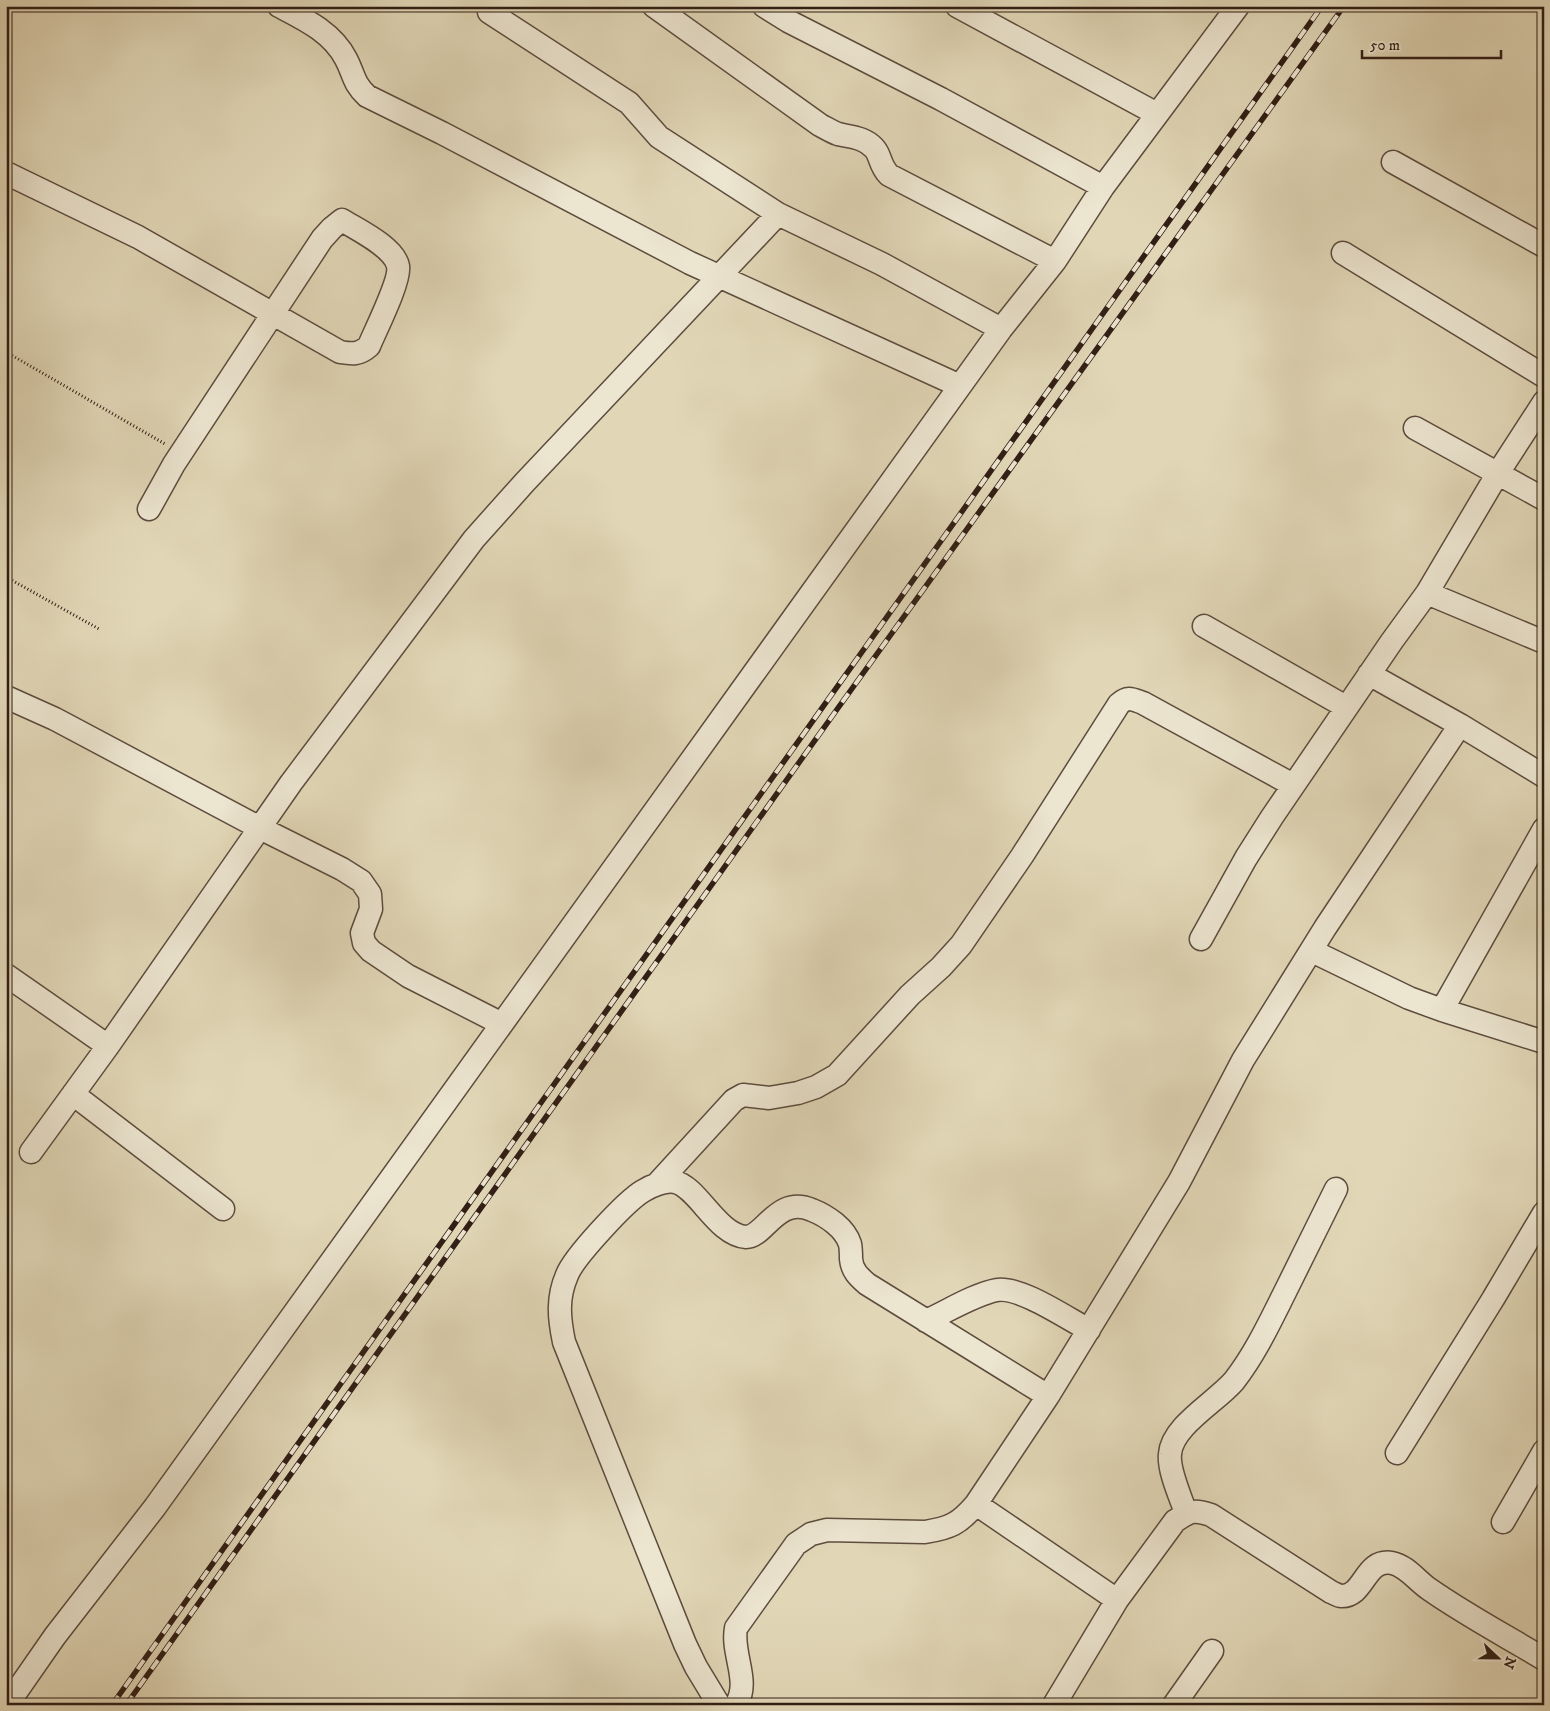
<svg xmlns="http://www.w3.org/2000/svg" width="1550" height="1711" font-family="'IM FELL DW Pica',serif">
<style>
.lines{fill:none;stroke-linecap:round;stroke-linejoin:round}
.minor-casing{stroke:#5d4c3e;stroke-width:25}
.path{stroke:#311e15;stroke-width:3;stroke-dasharray:1 2.5;stroke-linecap:butt}
.minor{stroke:#ece5d0;stroke-width:22}
.rail-casing{stroke:#311e15;stroke-width:5.5}
.rail{stroke:#ece5d0;stroke-width:4;stroke-dasharray:11;stroke-linecap:butt}
</style>
<rect width="100%" height="100%" fill="#e1d7b7"/>
<filter id="stains"><feTurbulence type="fractalNoise" baseFrequency=".004" numOctaves="4"/><feColorMatrix values="0 0 0 0 .2 0 0 0 0 .09 0 0 0 0 .02 0 0 0 .5 -.17"/></filter>
<radialGradient id="worn" r=".72"><stop offset=".6" stop-color="#630" stop-opacity="0"/><stop offset="1" stop-color="#630" stop-opacity=".3"/></radialGradient>
<g class="lines">
<defs>
<path id="minor" d="M279,6C304,19 332,32 346,59C354,74 353,83 367,96L442,133L690,263L960,386
M654,6L820,125C826,128 832,132 838,134C850,137 864,137 874,148C881,155 879,165 889,175L1055,261
M764,6L788,21L941,99L1103,187
M957,6L1157,114
M489,12L629,103L659,137L778,214L882,264L1001,329
M1393,162L1544,246
M6,173L138,237L340,352C352,354 359,355 369,346C375,331 401,280 398,266C394,247 358,230 342,220L332,228L322,239L174,464L149,509
M1343,253L1544,376
M1415,428L1544,499
M1427,593L1544,642
M1204,626L1346,707
M1369,674L1460,725L1544,776
M6,697L55,719L260,828L342,869L361,881L370,894L371,909L362,933L364,943L371,951L408,976L502,1024
M1201,939L1246,858L1272,817L1392,641L1427,593L1498,473L1544,402
M1312,951L1409,998L1442,1010L1544,1042
M6,975L108,1046
M1442,1010L1544,829
M73,1094L223,1209
M31,1152L108,1046L291,783L474,539L525,482L778,214
M658,1183L734,1100L743,1095L769,1098L798,1093L816,1087L837,1075L910,995L941,967L961,945L1022,856L1119,704C1128,696 1132,699 1143,703L1293,785
M926,1321C946,1312 975,1294 997,1290C1020,1286 1068,1319 1089,1330
M1397,1453L1493,1299L1544,1213
M976,1504L1117,1600
M1186,1513C1181,1498 1168,1470 1170,1454C1172,1426 1216,1402 1234,1381C1255,1354 1270,1322 1285,1292C1302,1258 1319,1223 1336,1189
M1503,1522L1544,1451
M7,1705L55,1636L155,1507L1001,329L1055,261L1103,187L1238,6
M719,1705L696,1667L685,1644L564,1342C559,1318 557,1298 567,1275C574,1257 626,1201 643,1191C651,1186 665,1180 675,1182C698,1187 717,1235 746,1237C765,1237 777,1195 812,1210C827,1216 845,1228 850,1244C851,1249 851,1255 851,1259C852,1271 859,1277 867,1284L1048,1396
M736,1705C751,1681 731,1654 736,1628L796,1544L811,1534L827,1530L925,1532C950,1528 959,1524 976,1504L1048,1396L1179,1182L1243,1060L1325,928L1460,725
M1054,1705L1117,1600L1175,1521C1190,1511 1194,1509 1211,1515L1331,1592C1334,1593 1338,1596 1341,1596C1365,1597 1364,1558 1392,1563C1407,1566 1418,1582 1429,1589C1466,1615 1506,1636 1544,1659
M1174,1705L1212,1651"/>
</defs>
<use href="#minor" class="minor-casing"/>
<path class="path" d="M6,352L165,444
M6,577L99,629"/>
<use href="#minor" class="minor"/>
<defs>
<path id="rail" d="M112,1705L1322,6
M126,1705L838,708L1344,6"/>
</defs>
<use href="#rail" class="rail-casing"/>
<use href="#rail" class="rail"/>
</g>
<rect width="1550" height="1711" fill="none" stroke="#e1d7b7" stroke-width="25"/>
<rect x="8" y="8" width="1535" height="1696" fill="none" stroke="#311e15" stroke-width="2.5"/>
<rect x="12" y="12" width="1525" height="1686" fill="none" stroke="#311e15"/>
<g transform="translate(1498 1658) rotate(112)" stroke="#ece5d0" stroke-width="4" paint-order="stroke">
<path d="M0-4L9 19L0 12L-9 19Z" fill="#311e15"/>
<text y="-8" font-size="14" font-weight="bold" text-anchor="middle" fill="#311e15">N</text>
</g>
<path d="M1362 50v8h139v-8" fill="none" stroke="#311e15" stroke-width="2.5"/>
<text x="1370" y="50" font-size="15" fill="#311e15" stroke="#ece5d0" stroke-width="4" paint-order="stroke">50 m</text>
<rect width="100%" height="100%" filter="url(#stains)"/>
<rect width="100%" height="100%" fill="url(#worn)"/>
</svg>
